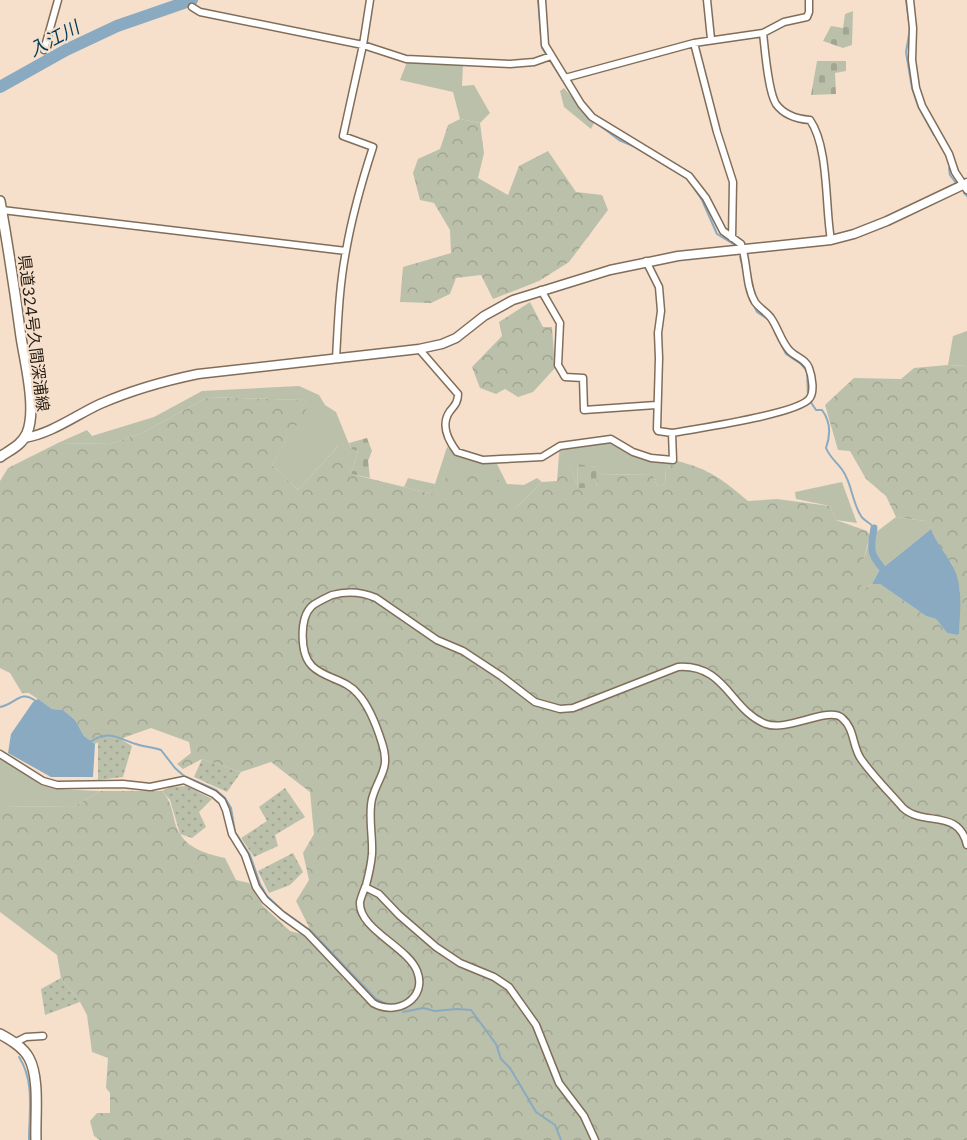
<svg xmlns="http://www.w3.org/2000/svg" width="967" height="1140" font-family="Inter,'Noto Sans JP',sans-serif">
<style>
.grass{fill:#bbc0ab}
.forest{fill:url(#forest-crowns)}
.cemetery{fill:url(#cemetery-stones)}
.garden{fill:url(#garden-dots)}
.water{fill:#89aac0}
.lines{fill:none;stroke-linecap:round;stroke-linejoin:round}
.stream{stroke:#89aac0;stroke-width:2}
.canal{stroke:#89aac0;stroke-width:7}
.river{stroke:#89aac0;stroke-width:12}
.minor-casing{stroke:#806e5a;stroke-width:9}
.tertiary-casing{stroke:#806e5a;stroke-width:11}
.secondary-casing{stroke:#806e5a;stroke-width:12}
.minor{stroke:#fff;stroke-width:6}
.tertiary{stroke:#fff;stroke-width:8}
.secondary{stroke:#fff;stroke-width:9}
.labels{text-anchor:middle;stroke-width:4.5;stroke-linejoin:round;paint-order:stroke}
.street-label{font-size:16px;fill:#261e16;stroke:#f6e0cb}
.water-label{font-size:18px;font-style:italic;fill:#003d5c;stroke:#f6e0cb}
</style>
<defs>
<pattern id="forest-crowns" width="20" height="18" patternUnits="userSpaceOnUse" patternTransform="scale(1.5)"><rect width="20" height="18" fill="#bbc0ab"/><path d="M2 6a3 3 0 1 1 6 0M12 15a3 3 0 1 1 6 0" fill="none" stroke="#a1a592"/></pattern>
<pattern id="cemetery-stones" width="16" height="16" patternUnits="userSpaceOnUse" patternTransform="scale(1.5)"><rect width="16" height="16" fill="#bbc0ab"/><path d="M2 7V4a2 2 0 0 1 4 0v3zM10 15v-3a2 2 0 0 1 4 0v3z" fill="#a1a592"/></pattern>
<pattern id="garden-dots" width="8" height="8" patternUnits="userSpaceOnUse" patternTransform="scale(1.5)"><rect width="8" height="8" fill="#bbc0ab"/><path d="M2 2h.1M6 6h.1" fill="none" stroke="#a1a592" stroke-width="1.8" stroke-linecap="round"/></pattern>
</defs>
<rect width="100%" height="100%" fill="#f6e0cb"/>
<path class="grass" d="M407,62L463,64L462,86L474,85L490,113L480,123L460,119L453,92L400,80Z
M564,88L594,123L591,129L564,107L560,91Z
M967,331V366L948,365L953,336Z
M299,386L319,395L325,405L336,412L351,449L358,451L351,474L338,446L298,490L272,465L308,405L304,400L208,397L142,433L110,444L58,443L87,430L92,436L154,417L202,391Z
M610,442C632,455 651,464 677,461L665,470L666,484L657,486L653,475L596,474V467L577,465L578,488L566,456L559,454L560,448Z
M447,447L459,457L497,464L507,484L524,485L537,478L542,482L517,507L433,494L404,487L408,478L435,484Z
M842,482L857,523L836,520L830,506L796,499L795,492Z
M896,517L925,521L931,529L879,571L872,584L865,588L856,582L871,536Z
M0,758L41,785L55,789L100,791L73,807L0,806Z"/>
<path class="forest" d="M460,119L480,123L484,153L478,178L508,195L519,166L548,151L576,192L602,195L608,210L569,262L539,281L493,299L481,275L456,278L450,294L431,303L400,302L403,267L451,253L450,230L434,203L420,200L413,173L418,159L440,149L448,125Z
M530,302L543,327H552L555,368L533,392L518,397L505,389L496,394L480,388L472,367L502,336L499,322Z
M948,365L967,366V1140H100L94,1136L90,1121L97,1113H110V1093L106,1088L108,1058L92,1052L87,1015L80,1002L61,978L57,955L0,912V806L73,807L100,791H162C175,805 171,819 180,834C190,850 208,854 225,858L236,880L249,883L263,906L290,931L305,935L309,927L296,901L309,880L303,853L314,834L310,792L271,762L241,772L202,759L183,769L177,764L191,753L189,742L151,728L120,739L106,738L95,744L84,736L75,720L63,710L52,709L29,693H22L10,673L0,668V481L8,468L58,443L110,444L142,433L208,397L304,400L309,405L272,465L298,490L339,445L351,474L433,494L453,469L493,472L517,507L542,482L557,481L559,454L566,455L578,488H597L596,474L653,475L657,486L666,484L665,470L677,461C710,469 723,480 748,501L777,499L830,506L836,520L867,531L870,536L857,582L865,588L872,584H880L926,616L936,619L947,633L957,635L959,634L960,591L952,564L937,544L931,530L925,521L896,517L886,496L866,479L850,451L838,450L825,405L854,378L901,379L914,368Z"/>
<path class="cemetery" d="M853,11L852,45L843,48L823,41L831,26L843,28L845,14Z
M817,61H846V71L835,73L836,94L811,95Z
M367,438L372,451L368,461L370,478L351,474L358,451L351,449L349,443Z
M577,464L596,467L597,488H578Z"/>
<path class="garden" d="M106,737L120,739L132,746L123,777L98,780V742Z
M202,759L241,772L227,792L194,777Z
M187,786L212,799L199,812L206,827L192,838L180,834L170,800L162,791L171,787Z
M285,788L305,817L275,835L278,846L254,857L241,838L267,821L259,807Z
M293,853L303,872L290,885L269,893L258,871Z
M61,978L80,1002L45,1015L41,989Z"/>
<path class="water" d="M931,529C936,543 944,551 951,563C964,584 960,610 959,634L957,635L947,633L936,619L926,616L880,584H872L879,571Z
M38,699L52,709L63,710L75,720L84,736L95,744L93,777H51L8,753L11,734L33,702Z"/>
<g class="lines">
<path class="stream" d="M538,0L542,48L576,101
M906,0L910,29L906,52L912,88L918,106L934,135
M594,121L619,140L633,146L688,179L702,200L717,234L735,245
M949,168L950,175L956,183
M964,193L967,196
M740,257L744,272
M753,303L757,312L769,320L777,336
M781,344L786,354L801,364L807,371L808,396
M810,401L816,410H822C831,422 831,434 826,448C830,458 838,463 843,471C852,484 852,502 861,516C864,521 871,523 874,528
M0,707C17,704 19,689 36,701
M90,742C110,729 118,739 136,744C144,747 153,747 161,750L175,768L184,776L216,790L225,798L231,808L235,832L250,855L260,884L267,896L283,911L311,931L376,999L386,1004
M403,1012L423,1008L435,1011L457,1009L471,1010L496,1044L501,1059L510,1068L536,1112L555,1125L561,1140
M19,1057C35,1081 29,1113 29,1140"/>
<path class="canal" d="M874,528C869,553 871,555 887,574"/>
<path class="river" d="M0,87L66,50L117,26L192,0"/>
<defs>
<path id="minor" d="M542,0L545,45L581,104L592,117L689,176L706,198L723,231L741,244C748,262 745,285 755,302C760,309 767,312 771,318C778,328 781,341 789,350C795,357 806,359 809,368C812,376 815,393 809,399C797,414 695,429 672,433
M707,0L711,39
M910,0L913,28L912,60L916,88L922,106L949,154L955,172L967,190
M192,7L200,12L363,45L406,59L510,64L534,62L551,56
M763,33C765,50 768,91 776,104C784,115 797,119 810,120C829,147 825,207 831,240
M694,43L717,132L733,182L732,238
M44,50L58,0
M565,78L694,43L763,33L784,22L807,17L809,12V0
M2,210L346,251
M541,290L560,323L558,365L565,377L583,378L584,410L656,405
M419,349L458,394C458,402 455,405 450,411C440,425 448,440 457,452L483,460L542,457L560,446L611,439L633,452L651,458L673,460L672,433L658,431L657,429L659,358L658,333L661,311L659,287L646,261
M336,359C338,323 339,287 346,251C352,216 362,181 373,147L343,136L363,45L370,0
M0,754L43,781L57,785L123,784L150,787L184,780L214,794L222,801L226,810L232,834L245,855L256,887L265,900L282,915L307,933L373,1003C397,1017 428,998 417,971C408,947 358,929 360,902C361,897 364,890 366,885C369,874 371,865 372,854C373,836 368,816 372,799C378,776 391,770 382,743C377,727 369,706 358,694C346,679 325,679 312,666C300,654 299,618 312,606C317,602 326,598 332,595C347,591 362,592 376,598L437,640L463,651L501,676L535,702L560,709L573,708L678,667C726,664 730,710 766,724C787,732 829,706 842,718C855,729 852,746 861,759C873,776 889,792 903,808C924,827 959,808 967,845
M365,887L379,894L399,915L436,947L460,963L494,977L509,987L536,1025L559,1083L584,1116L595,1140
M14,1043L26,1037L43,1036"/>
<path id="tertiary" d="M24,438C51,434 76,415 100,404C132,390 164,381 198,374L419,349L442,344L456,338L484,316L513,300L610,270L678,256L831,240L854,234L887,221L967,183"/>
<path id="secondary" d="M0,201C8,246 15,292 21,337C25,363 37,409 27,433C22,445 10,450 0,457
M0,1034C11,1040 23,1047 29,1058C40,1078 35,1117 36,1140"/>
</defs>
<use href="#minor" class="minor-casing"/>
<use href="#tertiary" class="tertiary-casing"/>
<use href="#secondary" class="secondary-casing"/>
<use href="#minor" class="minor"/>
<use href="#tertiary" class="tertiary"/>
<use href="#secondary" class="secondary"/>
</g>
<g class="labels">
<g class="street-label">
<text transform="translate(34 333) rotate(83)" y="6">県道324号久間深浦線</text>
</g>
<g class="water-label">
<text transform="translate(54 39) rotate(-28)" y="6">入江川</text>
</g>
</g>
</svg>
